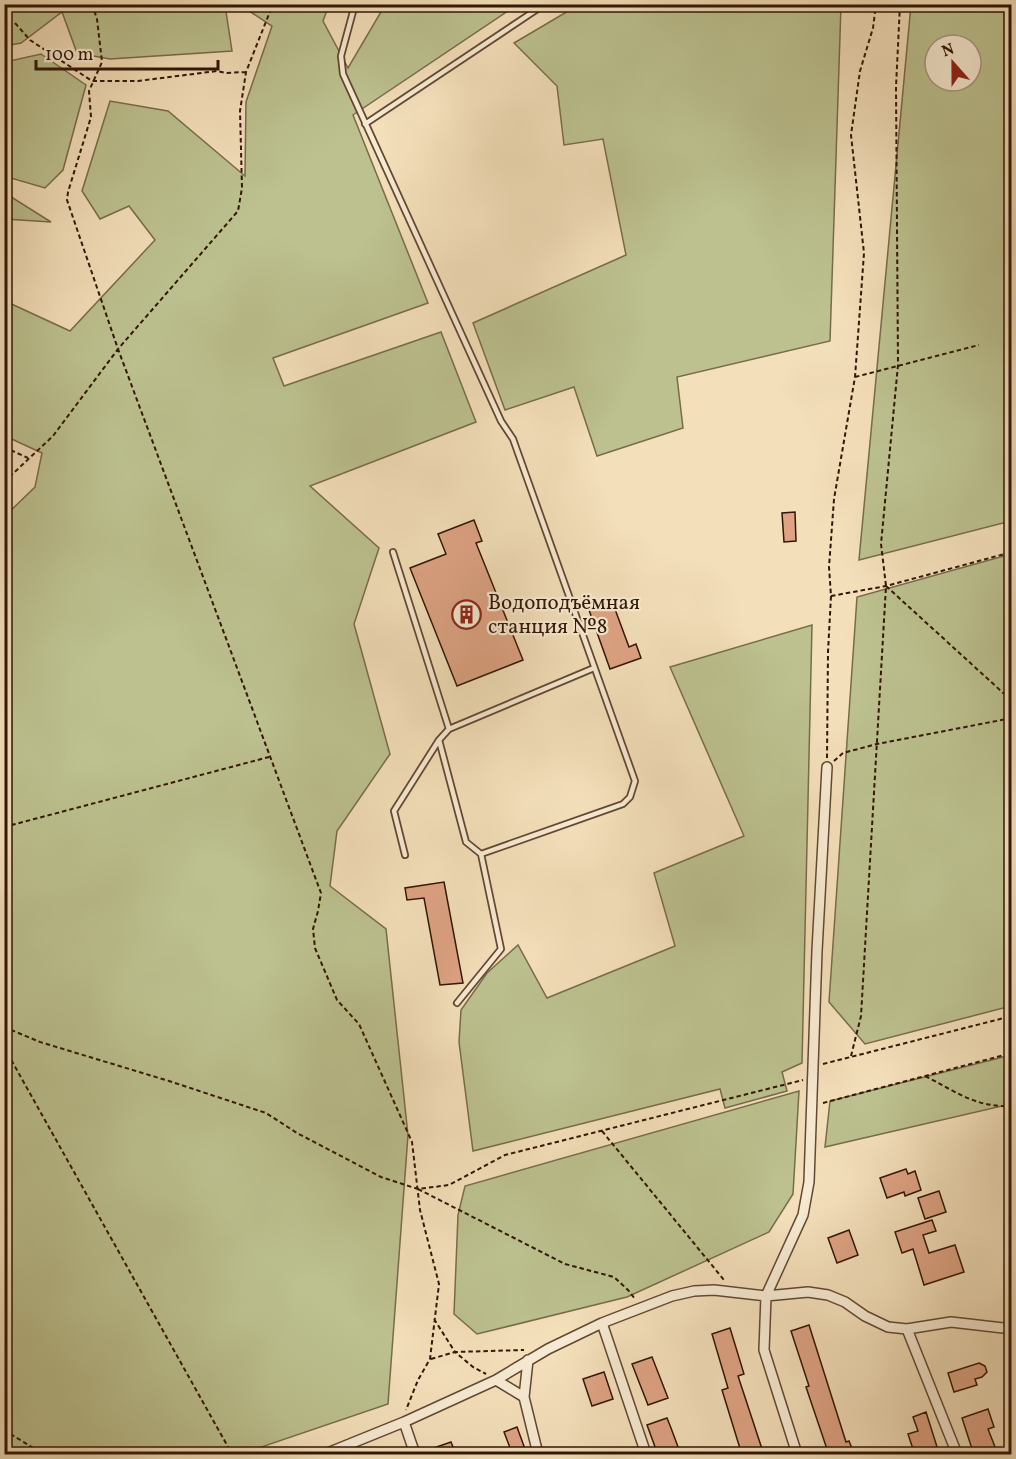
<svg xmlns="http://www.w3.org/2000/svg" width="1016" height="1459" font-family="Vollkorn,serif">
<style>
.green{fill:#bcc18f;stroke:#776c4a;stroke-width:1.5;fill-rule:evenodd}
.building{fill:#dea384;stroke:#321604;stroke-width:1.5}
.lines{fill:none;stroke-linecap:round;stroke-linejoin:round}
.service-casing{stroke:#624832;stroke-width:8}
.minor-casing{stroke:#624832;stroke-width:12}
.path{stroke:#321604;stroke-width:2;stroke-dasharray:4.5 3;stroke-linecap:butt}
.service{stroke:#f7ead2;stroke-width:4.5}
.minor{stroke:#f7ead2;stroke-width:9}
.labels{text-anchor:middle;stroke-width:4.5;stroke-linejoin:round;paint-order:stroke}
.poi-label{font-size:21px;fill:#321604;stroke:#f7ead2;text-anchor:start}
</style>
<rect width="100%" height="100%" fill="#f3dfba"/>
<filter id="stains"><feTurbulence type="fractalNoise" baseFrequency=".00333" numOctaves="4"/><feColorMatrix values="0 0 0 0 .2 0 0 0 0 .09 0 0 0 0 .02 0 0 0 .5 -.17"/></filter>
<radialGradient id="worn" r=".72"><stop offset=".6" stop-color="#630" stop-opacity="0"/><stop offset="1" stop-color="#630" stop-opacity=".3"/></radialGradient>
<path class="green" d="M580,4L841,5L830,341L677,377L683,428L597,456L574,387L505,410L473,323L626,255L603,139L564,145L557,86L514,43Z
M225,5L232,51L110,59L77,53L62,12L21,43L5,46V20L10,13V5Z
M240,5H329L323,21L348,68L385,5H517L353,115L428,303L273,358L284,386L441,332L476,422L310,486L379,548L354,624L390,754L337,831L330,886L386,929L408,1135L388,1404L241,1454H5L4,517L35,487L42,453L5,436V301L70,331L155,240L129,206L100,219L82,191L110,101L168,111L245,176L246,102L272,26Z
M911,5H1011V521L859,560ZM935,45H971V81H935Z
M41,54L86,85L63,170L45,188L4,176L5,62Z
M4,193H5L51,222L5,219Z
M1011,554V1006L865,1044L829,1002L857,597Z
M812,625L802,1063L782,1072L787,1091L725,1108L720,1089L473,1151L459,1042L461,1010L487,973L518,945L547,998L675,946L654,873L744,836L670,667Z
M1011,1055V1104L825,1147L830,1101Z
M799,1091L793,1194L769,1232L627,1297L477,1334L454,1314L458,1215L465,1186Z"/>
<path class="building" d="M795,512L796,541L784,542L782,513Z
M474,520L482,541L476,543L523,660L457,686L410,568L446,554L438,534Z
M612,601L629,647L636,644L641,658L610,669L589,610Z
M444,882L463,983L440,985L424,898L407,900L405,888Z
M906,1169L908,1174L915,1171L921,1190L905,1196L904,1192L887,1198L880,1178Z
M939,1191L946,1212L925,1219L918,1198Z
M932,1220L936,1231L923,1235L929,1253L955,1245L964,1272L924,1285L913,1249L902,1253L895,1232Z
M849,1230L858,1255L837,1263L828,1238Z
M809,1325L846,1442L849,1441L853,1451L842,1455H829L806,1387L809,1386L791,1331Z
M730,1328L744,1374L738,1376L764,1455H742L722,1390L728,1388L712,1334Z
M652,1357L668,1398L648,1405L632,1364Z
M979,1363L985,1366L987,1372L982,1377L975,1379L977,1385L954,1392L948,1373Z
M604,1372L613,1399L592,1406L583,1379Z
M988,1409L994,1427L988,1429L997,1452L991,1455H974L962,1418Z
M926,1412L938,1450L923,1455H915L908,1434L918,1431L913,1417Z
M667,1418L671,1428L681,1455H658L647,1425Z
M517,1427L525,1449L512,1453L504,1432Z
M451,1442L456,1455H422V1452Z"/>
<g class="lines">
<defs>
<path id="service" d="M355,4L341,56L343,74L501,421L513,439L635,781L630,797L623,804L481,854L501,949L457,1003
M365,124L545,4
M393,552L449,729L594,668
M439,740L466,842L481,854
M405,855L394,811L439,740L449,729"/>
<path id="minor" d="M602,1323L646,1454
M907,1329L957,1454
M528,1360L524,1397L538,1454
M496,1380L524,1397
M404,1422L415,1454
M325,1454L404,1422L496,1380L548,1349L602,1323L672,1296L694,1291L714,1290L766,1296L808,1292L828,1295L845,1302L865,1316L888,1327L907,1329L951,1322L1012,1329
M797,1454L764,1350L766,1296L803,1215L809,1182L817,951L827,767"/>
</defs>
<use href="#service" class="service-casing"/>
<use href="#minor" class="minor-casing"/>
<path class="path" d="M92,4L97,19L102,62L89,91L91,117L68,192L67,200L118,349L321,893L318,911L313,929L315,948L337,1000L359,1024L412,1142L420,1210L439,1284L430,1359L418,1380L406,1410
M15,23L30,40L92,81H138L217,71L226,73L246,72
M855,377L979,345
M4,447L28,458
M4,482L53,436L118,349L238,211L242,188L240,111L246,72L273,4
M886,586L1012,701
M831,596L886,586L1012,552
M827,758L828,652L831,596L829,567L834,499L855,377L864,253L851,135L860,71L873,28L876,4
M834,761L843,753L877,744L1012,718
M4,827L269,757
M4,1027L40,1042L169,1081L266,1113L297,1133L381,1177L418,1189L449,1185L505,1155L803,1080
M4,1047L232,1454
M851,1056L861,1016L886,586L881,544L898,365L896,87L900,4
M823,1064L1012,1016
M925,1076C955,1091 976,1108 1012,1106
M823,1103L1012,1053
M602,1131L724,1280
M418,1189L565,1264L614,1277L628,1290L635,1299
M434,1319L455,1352L524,1350
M431,1359L455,1352L473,1367L486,1374
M4,1430L43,1454"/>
<use href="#service" class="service"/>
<use href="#minor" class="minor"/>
</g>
<defs>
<symbol id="building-ring" viewBox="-11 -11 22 22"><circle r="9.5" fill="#f7ead2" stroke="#8f2418" stroke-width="1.5"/><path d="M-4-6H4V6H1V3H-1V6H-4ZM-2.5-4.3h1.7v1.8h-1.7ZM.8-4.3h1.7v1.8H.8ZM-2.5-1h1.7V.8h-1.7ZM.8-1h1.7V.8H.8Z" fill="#8f2418"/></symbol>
</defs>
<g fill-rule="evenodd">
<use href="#building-ring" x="450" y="598" width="33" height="33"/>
</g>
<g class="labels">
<g class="poi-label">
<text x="488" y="609">Водоподъёмная<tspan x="488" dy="24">станция №8</tspan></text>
</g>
</g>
<rect width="1016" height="1459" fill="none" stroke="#f3dfba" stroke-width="24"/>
<rect x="6" y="6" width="1004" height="1447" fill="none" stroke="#321604" stroke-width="3"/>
<rect x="12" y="12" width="992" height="1435" fill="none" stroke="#321604" stroke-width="1.5"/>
<g transform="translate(953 63) rotate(339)"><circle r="28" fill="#f7ead2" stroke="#a89580" stroke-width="1.5"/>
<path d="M0-4.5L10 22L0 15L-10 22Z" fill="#8f2418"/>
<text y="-9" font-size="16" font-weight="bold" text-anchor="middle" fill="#321604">N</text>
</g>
<path d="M36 60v9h182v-9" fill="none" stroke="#321604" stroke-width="3"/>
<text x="45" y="60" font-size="18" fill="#321604" stroke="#f7ead2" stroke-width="4.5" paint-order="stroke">100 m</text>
<rect width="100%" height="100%" filter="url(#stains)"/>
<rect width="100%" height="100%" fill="url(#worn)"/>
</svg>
